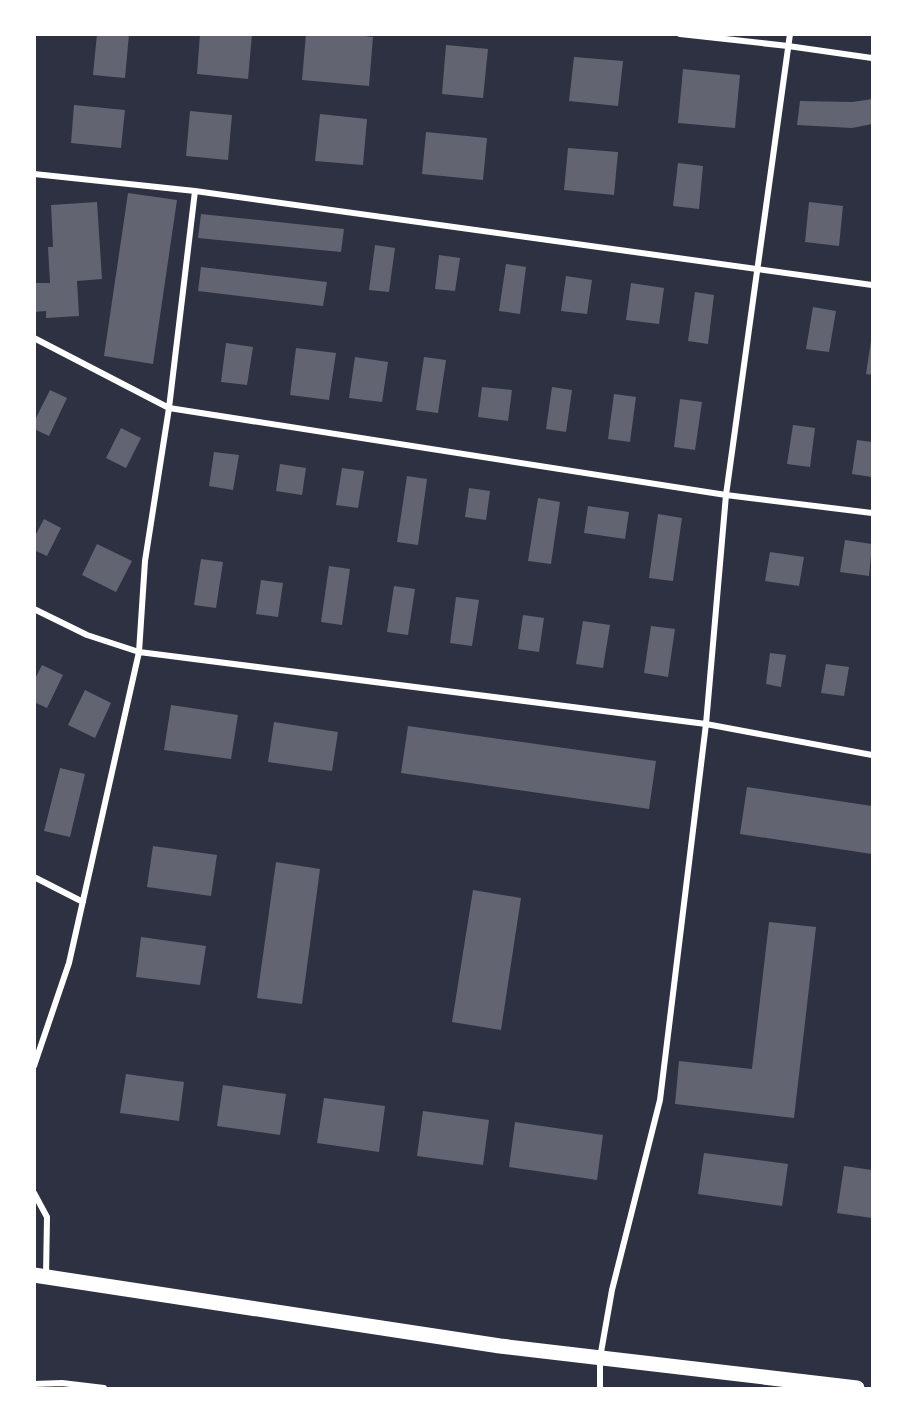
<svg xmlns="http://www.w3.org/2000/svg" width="907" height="1423" font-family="Georgia,serif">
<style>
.building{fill:#626471}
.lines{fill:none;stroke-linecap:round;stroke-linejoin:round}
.minor{stroke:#fff;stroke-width:6}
.primary{stroke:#fff;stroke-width:15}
</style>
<rect width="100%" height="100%" fill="#2d3142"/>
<path class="building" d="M97,34H129L125,78L93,75Z
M200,34H252L248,79L197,74Z
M306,34H347L373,37L369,86L302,80Z
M446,45L488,49L483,98L442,94Z
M574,57L623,61L618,106L569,101Z
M683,69L740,75L735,128L678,123Z
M872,99V124L852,128L797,125L800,101L853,102Z
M74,105L125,110L121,148L71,143Z
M190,111L232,115L228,160L186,156Z
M320,114L367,119L363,165L315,161Z
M426,132L487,138L483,180L422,174Z
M568,148L618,152L614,195L564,190Z
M678,163L703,166L699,209L673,206Z
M128,193L177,200L153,364L104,356Z
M97,202L102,279L77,281L79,316L46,318V311L34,312V283H50L48,247H53L51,205Z
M809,202L843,206L839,246L805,242Z
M201,214L344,229L341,252L198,238Z
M375,245L395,248L389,292L369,290Z
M439,255L460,258L455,291L435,289Z
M506,264L526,267L520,314L499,311Z
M201,267L327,282L323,306L198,291Z
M566,276L592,280L587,314L561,311Z
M631,283L664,288L659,324L626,320Z
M695,292L714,295L708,344L688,341Z
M813,307L836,311L829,352L806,349Z
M871,341H872V375L866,374Z
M226,343L253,347L247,385L221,382Z
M296,348L336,353L329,400L290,395Z
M355,357L388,362L382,402L349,398Z
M424,357L446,360L438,413L416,410Z
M482,387L512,390L508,421L478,417Z
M552,387L572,390L566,432L546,429Z
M50,390L67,398L49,436L34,429V422Z
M614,394L636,397L630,442L608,439Z
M680,399L702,402L695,450L674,447Z
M793,425L815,428L810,467L787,464Z
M121,428L141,438L126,468L106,458Z
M857,440L872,442V477L852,474Z
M214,452L239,455L233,490L209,486Z
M280,464L306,468L302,495L276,491Z
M342,468L364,471L358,508L336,505Z
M407,476L427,479L418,545L397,542Z
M469,488L490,491L486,520L465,517Z
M538,498L560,502L551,564L528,561Z
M588,506L629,512L625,539L584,533Z
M658,514L682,518L673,581L649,578Z
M44,519L61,528L47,556L34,550V538Z
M845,540L872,544L869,576L840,572Z
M97,544L132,561L116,592L82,575Z
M770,552L804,557L799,586L765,581Z
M201,559L223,562L216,608L194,605Z
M329,566L350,569L342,625L321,622Z
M261,580L283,583L278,617L256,614Z
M394,586L415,589L408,635L387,632Z
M456,597L479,600L472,646L450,643Z
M523,615L544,618L539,652L518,649Z
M583,621L610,625L603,668L576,664Z
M651,626L675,629L668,677L644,673Z
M770,653L786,655L781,687L766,684Z
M826,664L849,667L844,696L821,693Z
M42,665L63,675L47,708L34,702V681Z
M85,690L111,703L95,738L68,725Z
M171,705L238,715L231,759L164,750Z
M274,722L338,732L332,771L268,762Z
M408,726L656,761L649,809L401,773Z
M60,768L85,774L70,837L44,831Z
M747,787L872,806V854L740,834Z
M153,846L217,855L211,896L147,887Z
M276,862L320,869L302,1004L257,998Z
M473,890L521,898L501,1030L452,1022Z
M769,922L816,927L794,1118L675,1104L679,1061L752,1069Z
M141,937L206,946L200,985L136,977Z
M126,1074L184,1082L179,1121L120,1113Z
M223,1085L286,1094L280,1135L217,1126Z
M324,1098L385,1106L379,1152L317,1143Z
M423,1111L489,1120L483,1165L417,1156Z
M515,1122L603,1135L597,1180L509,1167Z
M704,1153L788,1164L782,1206L698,1194Z
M844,1166L872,1170V1218L837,1213Z"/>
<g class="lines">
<path class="minor" d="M680,34L788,46L872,58
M34,174L195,191L872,285
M34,338L169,408L726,495L872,513
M34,609L87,635L139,652L706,724L872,755
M34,877L83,902
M34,1066L69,963L139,652L145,561L169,408L195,191
M34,1193L47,1217L46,1276
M34,1384L62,1383L104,1388
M600,1388V1358L612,1290L660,1100L706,724L726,495L790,34"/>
<path class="primary" d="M34,1275L500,1346L857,1388"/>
</g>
<rect width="907" height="1423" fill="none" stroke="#ffffff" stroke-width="72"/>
</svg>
